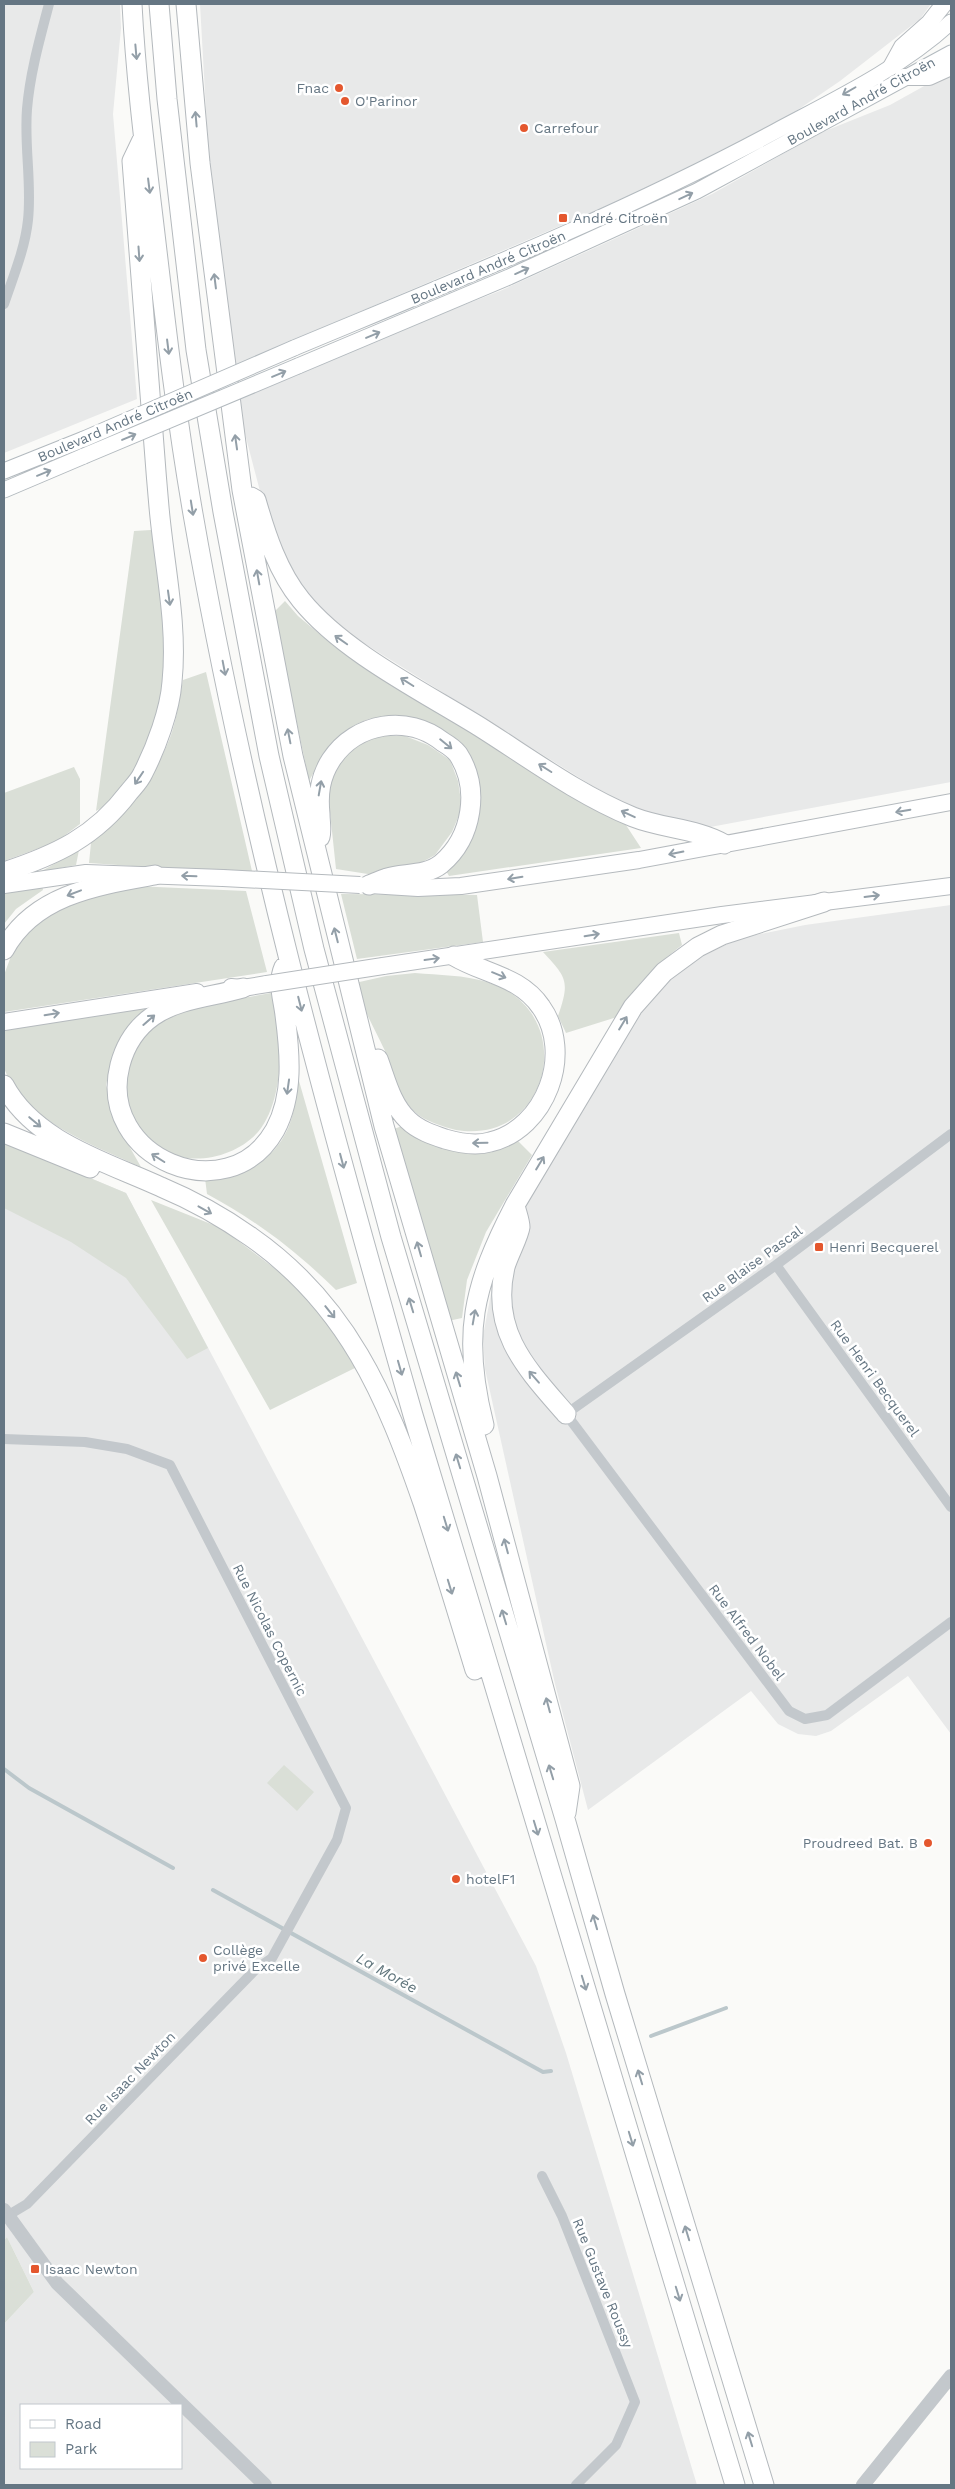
<svg xmlns="http://www.w3.org/2000/svg" width="955" height="2489" font-family="'Work Sans',sans-serif">
<style>
.built{fill:#e8e9e9;fill-rule:evenodd}
.green{fill:#dadfd7}
.lines{fill:none;stroke-linecap:round;stroke-linejoin:round}
.stream{stroke:#bbc7cb;stroke-width:4}
.secondary-casing{stroke:#b3babf;stroke-width:17}
.primary-casing{stroke:#b5babe;stroke-width:18}
.motorway-casing{stroke:#b4b9bd;stroke-width:21}
.minor{stroke:#c3c8cc;stroke-width:10}
.tertiary{stroke:#c3c8cc;stroke-width:14}
.secondary{stroke:#fff;stroke-width:15}
.primary{stroke:#fff;stroke-width:16}
.motorway{stroke:#fff;stroke-width:19}
.secondary-bridge-casing{stroke:#b3babf;stroke-width:17;stroke-linecap:butt}
.primary-bridge-casing{stroke:#b5babe;stroke-width:18;stroke-linecap:butt}
.secondary-bridge{stroke:#fff;stroke-width:15}
.primary-bridge{stroke:#fff;stroke-width:16}
.oneway{stroke:#939fa8}
.poi-dot{fill:#e4572e;stroke:#fff;stroke-width:2}
.labels{text-anchor:middle;stroke-width:5;stroke-linejoin:round;paint-order:stroke}
.poi-label{font-size:14px;fill:#657683;stroke:#fff;text-anchor:start}
.street-label{font-size:14px;fill:#657683;stroke:#fff}
.water-label{font-size:15px;font-style:italic;fill:#60757c;stroke:#fff}
</style>
<rect width="100%" height="100%" fill="#fafaf8"/>
<path class="built" d="M4,4H120L121,28L113,114L137,399L4,453Z
M200,4H931L920,19L840,81L783,120L712,157L609,205L233,366L209,164Z
M951,76V782L705,828L675,821L635,809L591,785L346,632L311,603L273,541L239,411L238,400L443,313L500,291L612,240L712,194L820,133L890,105L935,80Z
M951,905V1734L908,1676L831,1731L816,1736L798,1734L778,1724L751,1691L588,1810L555,1684L485,1369L483,1336L493,1283L507,1234L640,1011L669,978L703,955L741,938L805,925Z
M4,1142L126,1193L536,1966L566,2053L697,2485H4V2324L34,2292L7,2237L4,2240ZM21,2405H181V2468H21Z"/>
<path class="green" d="M151,530C172,609 179,715 126,783C116,795 110,804 96,811L134,531Z
M285,601L298,616L335,647L624,822L641,848L449,876L445,869L476,776L405,717C393,718 377,716 366,720C336,731 323,755 309,781L274,612Z
M206,672L252,871L219,872L89,863L91,843C126,810 156,779 172,732C177,716 180,697 183,680Z
M379,736H405L428,745L450,760L458,781L462,808L452,832L435,855L408,870L387,877L336,869L327,784L337,763L356,745Z
M74,767L80,779V824L56,842L4,861V793Z
M79,850L76,865L40,872Z
M42,884L43,890L16,909L4,924V894Z
M134,886L246,891L267,972L4,1012V975L17,940L46,913L104,893Z
M341,894L477,895L483,942L357,959Z
M679,933L682,945C652,968 636,985 617,1017L566,1033L558,1016C570,981 567,978 543,952Z
M415,973C439,975 464,975 487,982C581,1011 551,1146 456,1130C444,1127 424,1121 415,1112C398,1097 394,1071 385,1051C374,1027 363,1010 355,983L386,976Z
M271,993C274,1007 280,1023 280,1038C281,1068 278,1108 258,1132C236,1157 190,1168 161,1149C135,1132 121,1099 127,1070C131,1051 143,1031 161,1022C195,1004 233,1000 271,993Z
M154,1007L126,1031L114,1050L106,1085L115,1121L141,1167C95,1146 23,1120 4,1068C1,1057 4,1040 4,1029Z
M295,1067L357,1283L336,1290C295,1250 257,1221 207,1194L205,1178C253,1178 289,1150 295,1102C297,1091 295,1078 295,1067Z
M402,1126C448,1154 467,1156 518,1141L532,1155L486,1232L467,1280L462,1318L448,1321L394,1129Z
M4,1142L126,1193L208,1348L187,1359L126,1278L71,1242L4,1208Z
M151,1200L221,1228L294,1283L337,1336L357,1367L270,1410Z
M284,1765L314,1792L297,1811L267,1783Z
M7,2237L34,2292L4,2324V2240Z"/>
<g class="lines">
<path class="stream" d="M4,1769L29,1788L173,1868
M213,1890L543,2072L551,2071
M651,2036L726,2008"/>
<defs>
<path id="secondary" d="M294,348C457,280 620,215 776,131C836,99 901,68 951,22
M298,366L509,277L697,191L951,53
M4,471L84,439
M4,490L84,456"/>
<path id="primary" d="M891,67L902,47L929,23L944,4
M903,77H929L951,67
M4,885L86,873L223,878
M370,885L418,888L461,886L639,860L951,802
M383,966L722,915L951,886
M231,987L243,988L267,984
M4,1022L197,992"/>
<path id="motorway" d="M132,4C136,81 146,158 155,234C166,328 177,422 193,514C246,819 328,1118 413,1415L735,2485
M159,4L167,99L196,350L223,512L269,756L314,949L391,1237L565,1819L615,1994L764,2485
M186,4L200,163L242,490L293,756L384,1126L487,1476L570,1786L566,1813
M251,497L256,500C266,535 278,572 301,600C343,652 422,691 480,727C529,758 579,795 633,817C663,829 696,828 724,844
M320,837C322,830 320,822 320,814C318,794 320,777 331,760C356,722 408,714 443,742C448,745 454,749 458,754C480,788 473,837 441,864C426,876 404,873 387,878C381,880 375,883 369,885
M4,872C56,855 95,837 129,792C134,786 140,780 143,773C156,748 170,710 172,682C178,624 164,565 159,507C149,392 140,277 132,161L143,138
M4,950C34,894 99,885 155,875
M243,988C213,997 179,998 153,1016C136,1028 125,1046 120,1065C96,1158 228,1213 275,1130C294,1095 290,1053 285,1015C283,998 277,983 284,967
M378,1059C386,1080 391,1104 408,1120C418,1130 433,1135 445,1139C459,1143 476,1146 490,1142C546,1129 574,1053 541,1007C520,976 484,974 454,956
M4,1085C34,1142 107,1162 161,1187C192,1200 224,1218 251,1237C347,1304 386,1396 423,1503C441,1558 458,1614 475,1670
M4,1133L90,1168
M515,1205C516,1211 520,1221 520,1227C519,1236 508,1256 505,1267C490,1332 527,1369 566,1414
M484,1425C461,1335 473,1286 515,1205L633,1007L664,972L698,947L722,935L824,902"/>
</defs>
<use href="#secondary" class="secondary-casing"/>
<use href="#primary" class="primary-casing"/>
<use href="#motorway" class="motorway-casing"/>
<path class="minor" d="M4,304C13,277 25,249 28,220C32,183 24,146 27,109C30,73 40,38 49,4
M951,1134L776,1265L566,1414L789,1711L805,1719L827,1715L951,1622
M776,1265L951,1507
M4,1439L85,1442L127,1449L170,1465L346,1808L337,1840L272,1958L256,1969L27,2204L7,2216
M542,2176L562,2216L635,2402L616,2445L576,2485"/>
<path class="tertiary" d="M4,2210L57,2283L265,2485
M863,2485L951,2376"/>
<use href="#secondary" class="secondary"/>
<use href="#primary" class="primary"/>
<use href="#motorway" class="motorway"/>
<defs>
<path id="secondary-bridge" d="M84,439L294,348
M84,456L298,366"/>
<path id="primary-bridge" d="M223,878L360,885
M267,984L383,966"/>
</defs>
<use href="#secondary-bridge" class="secondary-bridge-casing"/>
<use href="#primary-bridge" class="primary-bridge-casing"/>
<use href="#secondary-bridge" class="secondary-bridge"/>
<use href="#primary-bridge" class="primary-bridge"/>
</g>
<defs><path id="oneway-shaft" d="M-6 0H5M1.5-3L5.5 0L1.5 3" fill="none" stroke-width="1.6" stroke-linecap="round" stroke-linejoin="round" transform="scale(1.25)"/></defs>
<g class="oneway">
<use href="#oneway-shaft" transform="translate(136 52) rotate(85)"/>
<use href="#oneway-shaft" transform="translate(849 91) rotate(150)"/>
<use href="#oneway-shaft" transform="translate(196 119) rotate(-95)"/>
<use href="#oneway-shaft" transform="translate(149 186) rotate(83)"/>
<use href="#oneway-shaft" transform="translate(686 196) rotate(-25)"/>
<use href="#oneway-shaft" transform="translate(139 254) rotate(86)"/>
<use href="#oneway-shaft" transform="translate(522 271) rotate(-24)"/>
<use href="#oneway-shaft" transform="translate(215 281) rotate(-97)"/>
<use href="#oneway-shaft" transform="translate(373 335) rotate(-23)"/>
<use href="#oneway-shaft" transform="translate(168 347) rotate(83)"/>
<use href="#oneway-shaft" transform="translate(279 374) rotate(-23)"/>
<use href="#oneway-shaft" transform="translate(129 437) rotate(-23)"/>
<use href="#oneway-shaft" transform="translate(236 442) rotate(-98)"/>
<use href="#oneway-shaft" transform="translate(44 473) rotate(-22)"/>
<use href="#oneway-shaft" transform="translate(192 508) rotate(81)"/>
<use href="#oneway-shaft" transform="translate(258 577) rotate(-100)"/>
<use href="#oneway-shaft" transform="translate(169 598) rotate(82)"/>
<use href="#oneway-shaft" transform="translate(341 640) rotate(-145)"/>
<use href="#oneway-shaft" transform="translate(224 668) rotate(79)"/>
<use href="#oneway-shaft" transform="translate(407 682) rotate(-148)"/>
<use href="#oneway-shaft" transform="translate(289 736) rotate(-101)"/>
<use href="#oneway-shaft" transform="translate(446 744) rotate(39)"/>
<use href="#oneway-shaft" transform="translate(545 768) rotate(-148)"/>
<use href="#oneway-shaft" transform="translate(139 778) rotate(124)"/>
<use href="#oneway-shaft" transform="translate(320 788) rotate(-80)"/>
<use href="#oneway-shaft" transform="translate(903 811) rotate(170)"/>
<use href="#oneway-shaft" transform="translate(628 814) rotate(-155)"/>
<use href="#oneway-shaft" transform="translate(676 853) rotate(169)"/>
<use href="#oneway-shaft" transform="translate(189 876) rotate(-178)"/>
<use href="#oneway-shaft" transform="translate(515 878) rotate(171)"/>
<use href="#oneway-shaft" transform="translate(74 893) rotate(159)"/>
<use href="#oneway-shaft" transform="translate(872 896) rotate(-7)"/>
<use href="#oneway-shaft" transform="translate(336 935) rotate(-104)"/>
<use href="#oneway-shaft" transform="translate(592 935) rotate(-9)"/>
<use href="#oneway-shaft" transform="translate(432 959) rotate(-8)"/>
<use href="#oneway-shaft" transform="translate(499 975) rotate(22)"/>
<use href="#oneway-shaft" transform="translate(300 1004) rotate(76)"/>
<use href="#oneway-shaft" transform="translate(52 1014) rotate(-9)"/>
<use href="#oneway-shaft" transform="translate(149 1020) rotate(-41)"/>
<use href="#oneway-shaft" transform="translate(623 1023) rotate(-59)"/>
<use href="#oneway-shaft" transform="translate(288 1087) rotate(98)"/>
<use href="#oneway-shaft" transform="translate(35 1122) rotate(40)"/>
<use href="#oneway-shaft" transform="translate(480 1143) rotate(179)"/>
<use href="#oneway-shaft" transform="translate(158 1158) rotate(-148)"/>
<use href="#oneway-shaft" transform="translate(342 1161) rotate(75)"/>
<use href="#oneway-shaft" transform="translate(540 1163) rotate(-59)"/>
<use href="#oneway-shaft" transform="translate(205 1210) rotate(29)"/>
<use href="#oneway-shaft" transform="translate(419 1249) rotate(-106)"/>
<use href="#oneway-shaft" transform="translate(411 1305) rotate(-107)"/>
<use href="#oneway-shaft" transform="translate(330 1312) rotate(51)"/>
<use href="#oneway-shaft" transform="translate(474 1317) rotate(-80)"/>
<use href="#oneway-shaft" transform="translate(400 1368) rotate(74)"/>
<use href="#oneway-shaft" transform="translate(534 1377) rotate(-131)"/>
<use href="#oneway-shaft" transform="translate(458 1379) rotate(-107)"/>
<use href="#oneway-shaft" transform="translate(458 1461) rotate(-107)"/>
<use href="#oneway-shaft" transform="translate(446 1524) rotate(73)"/>
<use href="#oneway-shaft" transform="translate(506 1546) rotate(-105)"/>
<use href="#oneway-shaft" transform="translate(450 1587) rotate(73)"/>
<use href="#oneway-shaft" transform="translate(504 1617) rotate(-107)"/>
<use href="#oneway-shaft" transform="translate(548 1705) rotate(-105)"/>
<use href="#oneway-shaft" transform="translate(551 1772) rotate(-107)"/>
<use href="#oneway-shaft" transform="translate(536 1828) rotate(73)"/>
<use href="#oneway-shaft" transform="translate(595 1922) rotate(-106)"/>
<use href="#oneway-shaft" transform="translate(584 1983) rotate(73)"/>
<use href="#oneway-shaft" transform="translate(640 2077) rotate(-107)"/>
<use href="#oneway-shaft" transform="translate(631 2139) rotate(73)"/>
<use href="#oneway-shaft" transform="translate(687 2233) rotate(-107)"/>
<use href="#oneway-shaft" transform="translate(678 2294) rotate(73)"/>
<use href="#oneway-shaft" transform="translate(750 2439) rotate(-107)"/>
</g>
<g class="poi-dot">
<circle cx="339" cy="88" r="5"/>
<circle cx="345" cy="101" r="5"/>
<circle cx="524" cy="128" r="5"/>
<rect x="558" y="213" width="10" height="10" rx="2.5"/>
<rect x="814" y="1242" width="10" height="10" rx="2.5"/>
<circle cx="928" cy="1843" r="5"/>
<circle cx="456" cy="1879" r="5"/>
<circle cx="203" cy="1958" r="5"/>
<rect x="30" y="2264" width="10" height="10" rx="2.5"/>
</g>
<g class="labels">
<g class="poi-label">
<text x="329" y="93" text-anchor="end">Fnac</text>
<text x="355" y="106">O'Parinor</text>
<text x="534" y="133">Carrefour</text>
<text x="573" y="223">André Citroën</text>
<text x="829" y="1252">Henri Becquerel</text>
<text x="918" y="1848" text-anchor="end">Proudreed Bat. B</text>
<text x="466" y="1884">hotelF1</text>
<text x="213" y="1955">Collège<tspan x="213" dy="16">privé Excelle</tspan></text>
<text x="45" y="2274">Isaac Newton</text>
</g>
<g class="street-label">
<text transform="translate(861 101) rotate(-29)" y="5">Boulevard André Citroën</text>
<text transform="translate(488 267) rotate(-23)" y="5">Boulevard André Citroën</text>
<text transform="translate(115 425) rotate(-23)" y="5">Boulevard André Citroën</text>
<text transform="translate(752 1264) rotate(-36)" y="5">Rue Blaise Pascal</text>
<text transform="translate(875 1378) rotate(54)" y="5">Rue Henri Becquerel</text>
<text transform="translate(270 1630) rotate(63)" y="5">Rue Nicolas Copernic</text>
<text transform="translate(747 1632) rotate(53)" y="5">Rue Alfred Nobel</text>
<text transform="translate(130 2078) rotate(-46)" y="5">Rue Isaac Newton</text>
<text transform="translate(603 2283) rotate(68)" y="5">Rue Gustave Roussy</text>
</g>
<g class="water-label">
<text transform="translate(387 1973) rotate(29)" y="5">La Morée</text>
</g>
</g>
<rect width="955" height="2489" fill="none" stroke="#657683" stroke-width="10"/>
<rect x="20" y="2404" width="162" height="65" fill="#ffffff" stroke="#c1c8cd"/>
<rect x="30" y="2420" width="25" height="8" fill="#ffffff" stroke="#c1c8cd"/>
<text x="65" y="2429" font-size="15" fill="#657683">Road</text>
<rect x="30" y="2442" width="25" height="15" fill="#dadfd7" stroke="#c1c8cd"/>
<text x="65" y="2454" font-size="15" fill="#657683">Park</text>
</svg>
